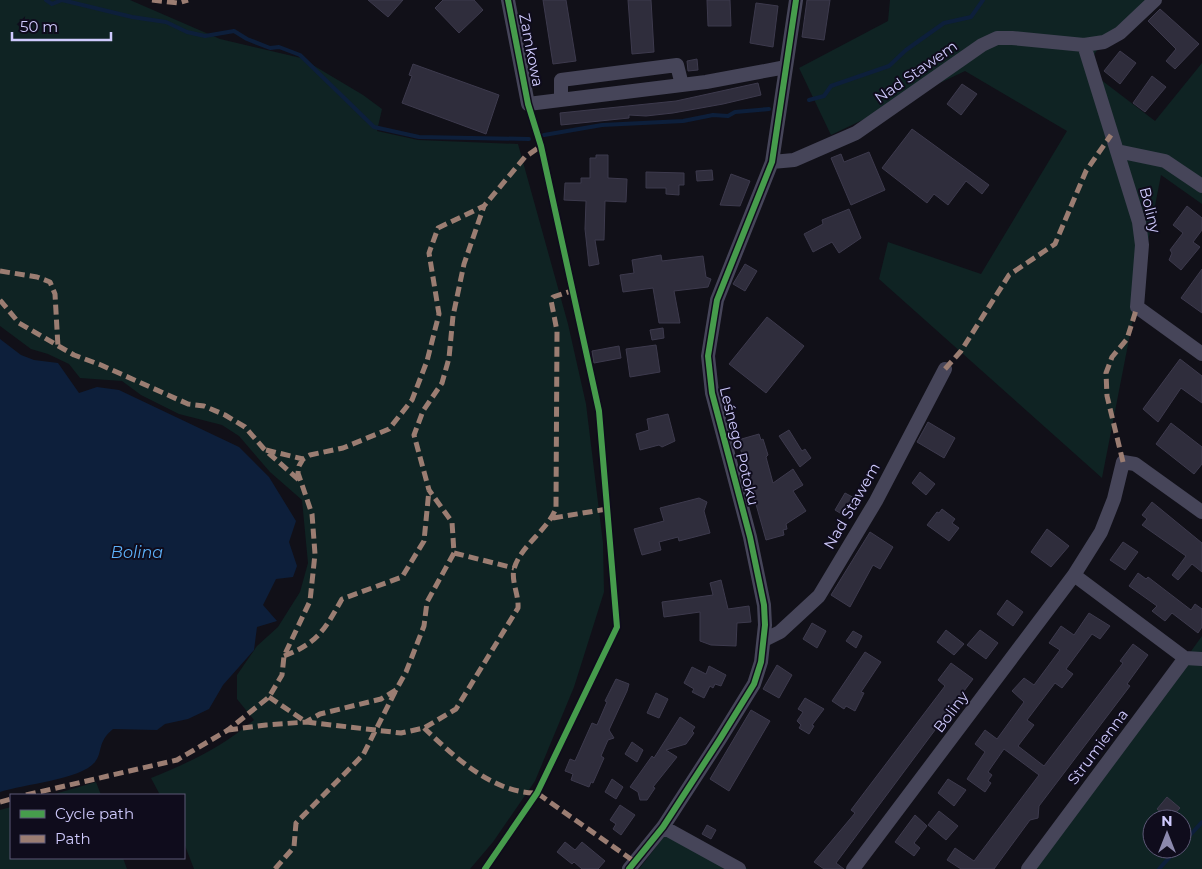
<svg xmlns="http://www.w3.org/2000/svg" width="1202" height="869" font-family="Montserrat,sans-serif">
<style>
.green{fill:#0f2323;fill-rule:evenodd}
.water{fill:#0d1f3b}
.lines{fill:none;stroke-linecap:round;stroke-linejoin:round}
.stream{stroke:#0d1f3b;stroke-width:4}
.building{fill:#2f2d3c;stroke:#3d3a4d}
.minor{stroke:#464559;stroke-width:14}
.quiet{stroke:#9b7d72;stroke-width:5;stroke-dasharray:10 5;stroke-linecap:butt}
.cycleway-casing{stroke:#0f0c1c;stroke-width:9}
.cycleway{stroke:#469c4c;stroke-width:6}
.labels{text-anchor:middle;stroke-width:4;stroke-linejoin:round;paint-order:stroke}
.street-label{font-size:15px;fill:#cfcafd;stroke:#0f0c1c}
.water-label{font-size:16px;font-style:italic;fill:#5cb0f9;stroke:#0f0c1c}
</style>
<rect width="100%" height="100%" fill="#111018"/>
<path class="green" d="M0,0H130L220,39L301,58L363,95L382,109L377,131L418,140L518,144L568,324L586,404L603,543L604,592L574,687L535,781L493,842L470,869H194L184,843V795H160L151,778C192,761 219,749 254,720L237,699V675L257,646L278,627L300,592L308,563L302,500L270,472L239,436L222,425L179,414L141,395L122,381L80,378L69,364L48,354L31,349L0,326Z
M890,0H1161C1148,15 1136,29 1120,40C1111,45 1097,45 1094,56L1100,79L1155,121L1202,63V204L1161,175L1102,478L879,279L888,242L981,274L1067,131L965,71L831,135L799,68L888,21Z
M1202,636V869H1034ZM1152,819H1182V849H1152Z
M96,782L101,795H51Z
M11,807V858H123L127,869H0V810Z
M673,825L748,869H639Z"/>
<path class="water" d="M0,339L21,355L34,360L58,363L79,393L97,387L119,390L239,447L269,477L296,521L289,542L297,566L293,577L276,579L263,605L277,621L257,627L254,650L223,685L209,709L188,719L165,724L157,730L113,729C97,742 103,752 95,762C80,780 24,784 0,792Z"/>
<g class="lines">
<path class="stream" d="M46,0L52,4L62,0L132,17L166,22L187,32L205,36L234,31L247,39L270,48L279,47L300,55L374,127L419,137L529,139
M809,100L824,96L831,86L889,66L906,50L944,23L971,17L983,0
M544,135L602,125L683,121L713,115L728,116L735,112L769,109
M1182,844L1202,822
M1159,869L1177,849"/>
</g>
<path class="building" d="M368,0H403L388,17Z
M443,0H474L483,10L459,33L435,8Z
M543,0H566L576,61L553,64Z
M628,0H651L654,52L632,54Z
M707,0H730L731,26H708Z
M807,0H830L824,40L802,37Z
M756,3L778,6L773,47L750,43Z
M1160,9L1199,44L1175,69L1166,61L1176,49L1148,21Z
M1120,51L1136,63L1120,84L1104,71Z
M697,59L698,70L688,71L687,61Z
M413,64L499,95L486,134L402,103L412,76L409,75Z
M1152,76L1166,87L1145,112L1133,103Z
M758,83L761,95L723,104L673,113L646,116L629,115V118L561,125L560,113L676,101Z
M962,84L977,94L961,115L947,104Z
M912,129L989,185L982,194L966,181L948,205L934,194L927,203L882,168Z
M869,152L885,190L851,205L831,158L841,154L844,162Z
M596,155H608V178L627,179L626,202L605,201L604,240H595L599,264L589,266L585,229L586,201L564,200L565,183H581V178H590V158H596Z
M712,170L713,180L697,181L696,171Z
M646,172L684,173V185H679V195L666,194V188H646Z
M731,174L750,181L740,206L720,205Z
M1187,206L1202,218V230L1193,242L1200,247L1181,270L1169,260L1172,253L1170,250L1183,233L1173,225Z
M849,209L861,238L839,253L832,242L813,252L804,234L823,224L822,220Z
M661,255L662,261L703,256L706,277L711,279L708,287L674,291L680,323H659L653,288L623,292L620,275L634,273L632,260Z
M745,264L757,271L745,291L733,284Z
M1202,269V313L1181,298Z
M767,317L804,346L766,393L729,364Z
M663,328L664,338L652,340L650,330Z
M656,345L660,372L630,377L626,349Z
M619,346L621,358L594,363L592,351Z
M1180,359L1202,376V403L1181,388L1158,422L1143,409Z
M668,414L675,441L662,447L659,445L640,450L636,434L649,430L647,419Z
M928,422L955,438L944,458L917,442Z
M1171,423L1202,447V464L1194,474L1156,444Z
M789,430L802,451L805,449L811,458L800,467L779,436Z
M759,434L761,440L763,439L768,455L766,457L773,483L793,469L803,485L793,491L806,511L786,524L787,529L783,530L784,535L766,540L738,440Z
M920,472L935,484L926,495L912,483Z
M845,493L860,501L850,519L835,510Z
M699,498L707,502L704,511L710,533L679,541L678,537L659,542L661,550L642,555L634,529L664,521L660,508Z
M1152,502L1202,543V572L1192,564L1178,580L1172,575L1186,556L1142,525L1147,519L1142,515Z
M942,509L955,519L952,523L959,528L949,541L927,525L937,512L939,513Z
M1047,529L1069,546L1051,567L1031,552Z
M870,532L893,547L880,569L873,565L850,607L831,595Z
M1123,542L1138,552L1125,570L1110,560Z
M1138,573L1146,579L1148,577L1191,610L1195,604L1202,609V627L1198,633L1172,613L1165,621L1152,611L1157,606L1129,586Z
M721,580L728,609L749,606L751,622L737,623L736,646L711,645L700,641V612L664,617L662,602L713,595L710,583Z
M1007,600L1023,612L1013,626L997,614Z
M1089,613L1110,626L1100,639L1092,634L1066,669L1073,674L1062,688L1055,683L1027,720L1034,725L1018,746L1044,766L1123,663L1120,661L1133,644L1148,655L1127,684L1130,686L1039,806L1038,818L1030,820L994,869H961L947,860L955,848L974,861L1039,775L1004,749L988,772L992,775L988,781L991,783L985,792L967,779L985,752L975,744L985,730L997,739L1024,702L1012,691L1024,678L1034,685L1060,650L1049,643L1061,626L1074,635Z
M812,623L826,631L817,648L803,639Z
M946,630L964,644L954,655L937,642Z
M980,630L998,643L986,659L967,645Z
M853,631L862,636L856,648L846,641Z
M865,652L881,662L861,692L864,693L855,711L846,706L844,709L832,701Z
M951,663L973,679L836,863L844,869H824L814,862L855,813L851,810L945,686L938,680Z
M777,665L792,675L779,698L763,689Z
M709,666L726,675L721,686L715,684L713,688L710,686L704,698L692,692L694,689L684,683L692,667L706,674Z
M616,679L629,684L627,691L609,730L614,738L608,740L601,756L604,758L593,783L591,782L589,787L571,780L573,774L565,771L570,759L575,761L592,723L597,725L607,702L605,701Z
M656,693L668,699L659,718L647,713Z
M805,698L824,709L812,725L814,726L809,734L799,728L801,725L797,721L803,712L798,709Z
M751,710L770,721L729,791L710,779Z
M680,717L695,727L692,731L694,733L686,744L666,750L677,757L653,787L655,788L647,800H640L638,792L630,787L652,756L654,758Z
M632,742L643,750L637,762L625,754Z
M612,779L623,787L616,799L605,792Z
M948,779L966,790L954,806L938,793Z
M1167,797L1180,808L1170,819L1157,809Z
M620,805L635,815L621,835L613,829L616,824L610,820Z
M939,811L958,826L946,840L928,825Z
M915,815L927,826L914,843L920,848L914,856L895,842Z
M707,825L716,830L711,839L702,834Z
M565,842L575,850L582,842L605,861L598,869H582L574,862L572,864L557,852Z"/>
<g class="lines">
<path class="minor" d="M508,0L528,104L706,82L786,67
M1084,45L1139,222L1142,245L1137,307L1202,354
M561,100V80L677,65L682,85
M1117,151L1165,161L1202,186
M772,162L794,160L856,133L982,45L997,38H1012L1084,45L1104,42L1120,33L1155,0
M1074,575L1185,658
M764,640L780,632L819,596L876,501L945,369
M663,827L739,869
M629,869L663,827L720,739L754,684L761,662L765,625L764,605L750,537L712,393L708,356L717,300L772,162L796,0
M853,869L1074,575L1101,532L1114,499L1123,462L1135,464L1202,512
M1028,869L1185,658L1202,659"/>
<path class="quiet" d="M152,0L178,3L188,0
M0,271L37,277L50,282L55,294L58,347
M0,300L19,323L74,355L101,365L188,404L204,406L225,415L245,427L264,449L300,481
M945,369L961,351L1009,275L1055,244L1086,171L1111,135
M266,450L303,459
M1123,462L1107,396L1106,373L1112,357L1127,339L1137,307
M553,518L607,509
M454,553L514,568
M284,656C318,643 325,629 342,599L402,577L424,541L429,490
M269,697L306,722L401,733L424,728L456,709L518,608C519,595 511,581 514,569C520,546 549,529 556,508L557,331L551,300L553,297L571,291
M424,728C455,757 492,793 537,793L635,862
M228,730L266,725L306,722L320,714L381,699L396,690L406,672L424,626L427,602L454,553L452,522L429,490L414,435L423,411L442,383L449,358L453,316L464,264L484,206
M26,795L177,760L228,730L269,697L282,675L284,656L310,601L315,554L312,514L298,473L299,466L303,459L310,455L343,448L389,429L412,400L427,361L439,314L429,253L438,228L484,206L525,157L541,146
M0,802L11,799
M275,869L294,847L296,823L363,755L396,690"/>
<defs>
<path id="cycleway" d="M485,869L537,793L617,627L599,411L541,146L528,104L508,0
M629,869L663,827L720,739L754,684L761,662L765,625L764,605L750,537L712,393L708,356L717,300L772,162L796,0"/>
</defs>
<use href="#cycleway" class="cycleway-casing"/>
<use href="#cycleway" class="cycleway"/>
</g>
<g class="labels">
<g class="street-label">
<text transform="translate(531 50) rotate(79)" y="5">Zamkowa</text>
<text transform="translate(916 72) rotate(-35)" y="5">Nad Stawem</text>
<text transform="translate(1150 210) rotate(76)" y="5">Boliny</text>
<text transform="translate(739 446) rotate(76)" y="5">Leśnego Potoku</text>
<text transform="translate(852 506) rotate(-60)" y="5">Nad Stawem</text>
<text transform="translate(951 712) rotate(-53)" y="5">Boliny</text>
<text transform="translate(1098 747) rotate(-53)" y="5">Strumienna</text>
</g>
<g class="water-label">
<text x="137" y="558">Bolina</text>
</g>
</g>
<rect x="10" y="794" width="175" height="65" fill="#0f0c1c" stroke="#5c5876"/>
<rect x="20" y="810" width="25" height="8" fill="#469c4c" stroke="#5c5876"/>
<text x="55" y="819" font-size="15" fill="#cfcafd">Cycle path</text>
<rect x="20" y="835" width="25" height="8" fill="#9b7d72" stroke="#5c5876"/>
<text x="55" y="844" font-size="15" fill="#cfcafd">Path</text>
<g transform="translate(1167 834)"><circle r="24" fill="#0f0c1c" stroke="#5c5876"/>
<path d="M0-4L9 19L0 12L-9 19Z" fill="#8c89ad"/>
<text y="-8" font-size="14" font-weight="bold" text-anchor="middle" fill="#cfcafd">N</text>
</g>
<path d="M12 32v8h99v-8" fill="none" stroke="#cfcafd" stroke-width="2.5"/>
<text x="20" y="32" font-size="15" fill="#cfcafd" stroke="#0f0c1c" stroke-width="4" paint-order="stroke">50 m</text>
</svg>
